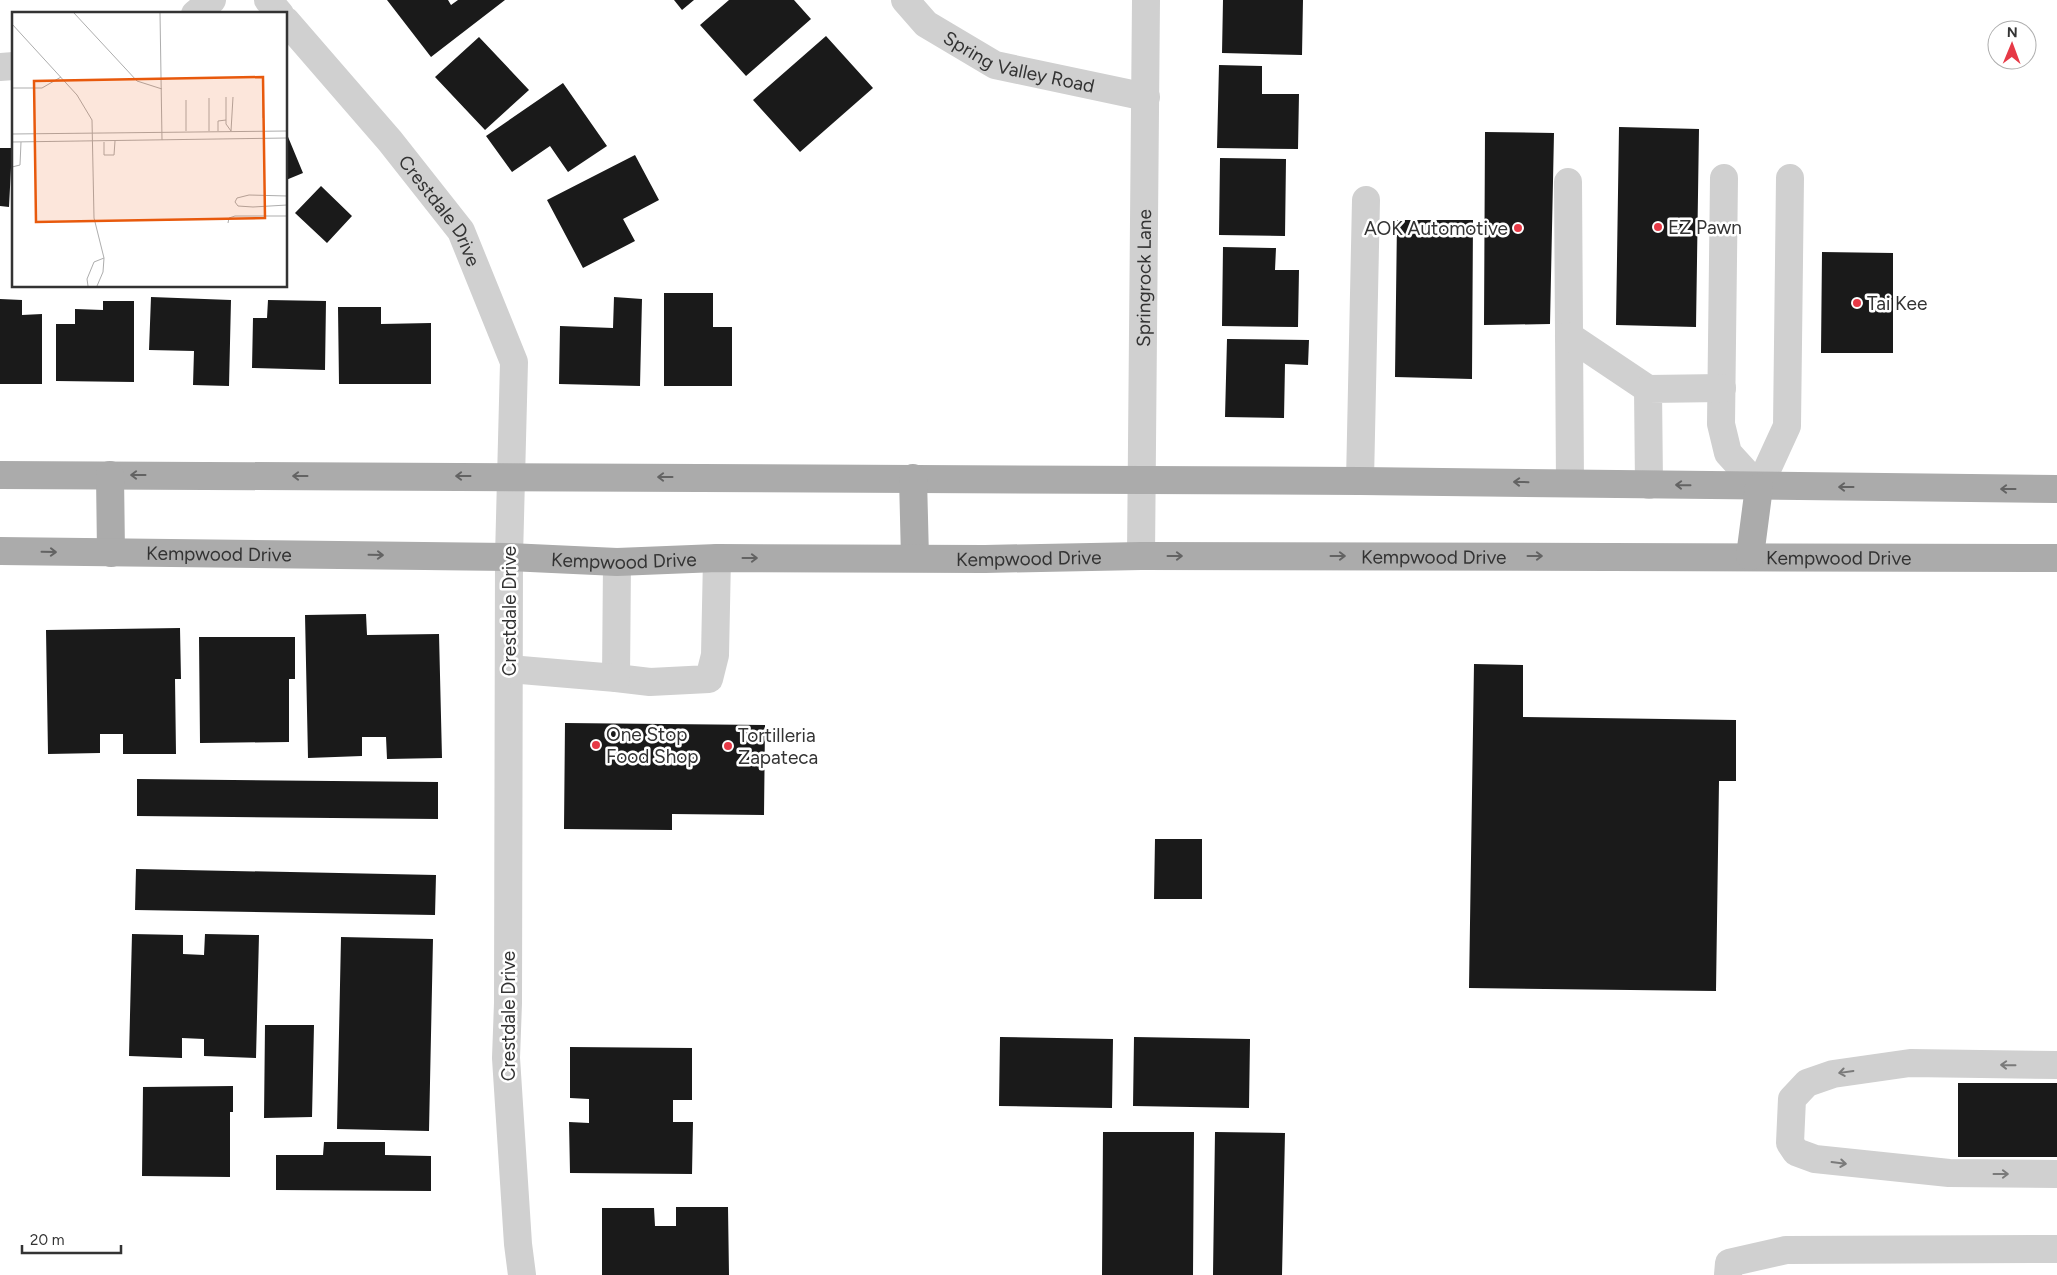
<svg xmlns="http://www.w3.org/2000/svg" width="2057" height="1275" font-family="Figtree,sans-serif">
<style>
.building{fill:#1a1a1a}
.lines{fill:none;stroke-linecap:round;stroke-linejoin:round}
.minor{stroke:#d0d0d0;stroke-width:28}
.major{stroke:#ababab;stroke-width:28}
.oneway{stroke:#636363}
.oneway2{stroke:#7a7a7a}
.poi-dot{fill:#e63946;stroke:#fff;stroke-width:2}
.labels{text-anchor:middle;stroke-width:5;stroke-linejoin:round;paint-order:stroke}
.street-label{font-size:19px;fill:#333;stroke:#fff}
.poi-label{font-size:19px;fill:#333;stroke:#fff;text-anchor:start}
.inset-road{fill:none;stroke:#adadad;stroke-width:1}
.view{fill:#e8590c;fill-opacity:0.15;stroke:#e8590c;stroke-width:2.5}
.inset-edge{fill:none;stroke:#333;stroke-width:2.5}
</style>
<rect width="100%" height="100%" fill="#fff"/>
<path class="building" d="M387,0H448L451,5L458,0H505L431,57Z
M674,0H694L682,10Z
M729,0H794L811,19L746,76L700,25Z
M1223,0H1303L1302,55L1222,53Z
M826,36L873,88L800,152L753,100Z
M479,37L529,90L485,130L435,77Z
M1219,65L1262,66V94H1299L1298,149L1217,148Z
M563,83L607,146L568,172L550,146L512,172L486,136Z
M1619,127L1699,129L1696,327L1616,325Z
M286,132L303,173L286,180Z
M1485,132L1554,133L1550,324L1484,325Z
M0,148H12L9,207L0,206Z
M635,155L659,200L623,219L635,241L583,268L547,200Z
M1220,158L1286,159L1285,236L1219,235Z
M321,186L352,216L327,243L295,213Z
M1397,220H1473L1472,379L1395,377Z
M1223,247L1276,248L1275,270H1299L1298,327L1222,326Z
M1822,252L1893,253V353H1821Z
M664,293H713V327H732V386H664Z
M151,297L231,300L229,386L193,385L194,351L149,350Z
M614,297L642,299L640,386L559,384L560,326L613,328Z
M0,299L22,300V315L42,314V384H0Z
M268,300L326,301L325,370L252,368L253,318H267Z
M103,301H134V382L56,381V324H75V309L103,310Z
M338,307H381V324L431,323V384H339Z
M1227,339L1309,340L1308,365L1285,364L1284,418L1225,417Z
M366,614L367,635L439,634L442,758L387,759L386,737H362V756L308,758L305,615Z
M180,628L181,679H175L176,754H123V734H100V753L48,754L46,630Z
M199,637H295V679H289V742L200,743Z
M1474,664L1523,665V717L1736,720V781H1719L1716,991L1469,988Z
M565,723L765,725L764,815L672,814V830L564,829Z
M137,779L438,782V819L137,816Z
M1155,839H1202V899H1154Z
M136,869L436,875L435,915L135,910Z
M132,934L183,935V954L204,955L205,934L259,935L256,1058L204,1056V1039L182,1038V1058L129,1056Z
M341,937L433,939L429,1131L337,1129Z
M265,1025H314L312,1117L264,1118Z
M1000,1037L1113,1039L1112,1108L999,1106Z
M1134,1037L1250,1039L1249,1108L1133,1106Z
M570,1047L692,1048V1100H673V1122H693L692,1174L570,1173L569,1122L589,1123V1099L570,1098Z
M1958,1083H2057V1157H1958Z
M233,1086V1112H230V1177L142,1176L143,1087Z
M1103,1132H1194L1193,1275H1102Z
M1215,1132L1285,1133L1282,1275H1213Z
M324,1142H385V1155L431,1156V1191L276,1190V1155H323Z
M676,1207H728L729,1275H602V1208H654L655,1226H676Z"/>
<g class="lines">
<g class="minor">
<path d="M268,0L280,14"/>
<path id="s1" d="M905,0L926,24L995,65L1146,97"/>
<path d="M195,14L212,0"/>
<path id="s2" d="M286,21L390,141L461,231L514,362L509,557L508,1003L506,1058L518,1244L522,1275"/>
<path d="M0,67L14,66"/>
<path d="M1724,178L1721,424L1728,453L1759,487L1787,426L1790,178"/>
<path d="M1568,182L1570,483"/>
<path d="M1569,336L1648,389"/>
<path d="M1360,481L1366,200"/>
<path d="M1649,485L1648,389L1722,388"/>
<path id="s3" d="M1141,556L1146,0"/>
<path d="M617,562L616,678L650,682L709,679L715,655L717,558"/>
<path d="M509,669L616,678"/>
<path d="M2057,1065L1910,1063L1833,1074L1807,1083L1792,1099L1790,1143L1796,1152L1815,1159L1949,1173L2057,1174"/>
<path d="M1728,1275L1729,1263L1786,1250L2057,1249"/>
</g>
<g class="major">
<path d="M0,475L1360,481L2057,489"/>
<path d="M110,475L111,553"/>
<path d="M913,478L915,558"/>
<path id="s4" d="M0,551L509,557L617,562L717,558L985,559L1141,556L2057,558"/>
<path d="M1750,556L1759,487"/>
</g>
</g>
<defs><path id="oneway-shaft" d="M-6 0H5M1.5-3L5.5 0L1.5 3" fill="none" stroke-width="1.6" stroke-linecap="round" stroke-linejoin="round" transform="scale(1.25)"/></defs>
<g class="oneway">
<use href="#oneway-shaft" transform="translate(138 475) rotate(-180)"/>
<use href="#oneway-shaft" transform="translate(300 476) rotate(-180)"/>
<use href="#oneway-shaft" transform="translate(463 476) rotate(-180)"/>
<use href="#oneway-shaft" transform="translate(665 477) rotate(-180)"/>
<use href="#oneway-shaft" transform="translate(1521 482) rotate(-179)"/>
<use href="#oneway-shaft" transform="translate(1683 485) rotate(-179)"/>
<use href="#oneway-shaft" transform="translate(1846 487) rotate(-180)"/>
<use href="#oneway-shaft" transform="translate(2008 489) rotate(-180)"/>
<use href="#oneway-shaft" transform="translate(49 552) rotate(1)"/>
<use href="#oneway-shaft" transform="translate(376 555) rotate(1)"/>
<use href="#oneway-shaft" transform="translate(1175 556)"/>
<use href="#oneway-shaft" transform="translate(1338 556)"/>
<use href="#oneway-shaft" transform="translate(1535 556)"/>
<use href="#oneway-shaft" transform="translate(750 558)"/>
</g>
<g class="oneway2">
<use href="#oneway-shaft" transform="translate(2008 1065) rotate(-179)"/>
<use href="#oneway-shaft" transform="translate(1846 1072) rotate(172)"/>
<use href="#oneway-shaft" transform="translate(1839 1163) rotate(7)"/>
<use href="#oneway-shaft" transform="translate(2001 1174)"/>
</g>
<g class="poi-dot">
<circle cx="1658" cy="227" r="5"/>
<circle cx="1518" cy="228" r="5"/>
<circle cx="1857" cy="303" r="5"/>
<circle cx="596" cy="745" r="5"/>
<circle cx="728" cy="746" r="5"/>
</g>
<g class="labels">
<g class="street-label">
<text dy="7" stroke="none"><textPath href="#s1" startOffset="134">Spring Valley Road</textPath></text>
<text dy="7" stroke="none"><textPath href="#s2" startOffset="245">Crestdale Drive</textPath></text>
<text dy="7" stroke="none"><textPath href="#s3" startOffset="278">Springrock Lane</textPath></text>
<text dy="7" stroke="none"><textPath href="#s4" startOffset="219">Kempwood Drive</textPath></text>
<text dy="7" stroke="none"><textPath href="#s4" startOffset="1434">Kempwood Drive</textPath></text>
<text dy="7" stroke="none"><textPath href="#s4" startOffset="1029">Kempwood Drive</textPath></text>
<text dy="7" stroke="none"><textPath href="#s4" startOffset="1839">Kempwood Drive</textPath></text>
<text dy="7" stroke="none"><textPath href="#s4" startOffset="624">Kempwood Drive</textPath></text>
<text transform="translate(509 611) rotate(-90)" y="7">Crestdale Drive</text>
<text transform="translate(508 1016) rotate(-90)" y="7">Crestdale Drive</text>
</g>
<g class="poi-label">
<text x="1668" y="234">EZ Pawn</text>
<text x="1508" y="235" text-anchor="end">AOK Automotive</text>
<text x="1867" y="310">Tai Kee</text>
<text x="606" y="741">One Stop<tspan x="606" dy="22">Food Shop</tspan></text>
<text x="738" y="742">Tortilleria<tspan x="738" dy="22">Zapateca</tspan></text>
</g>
</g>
<g transform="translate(12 12)">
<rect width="275" height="275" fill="#fff"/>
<path class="inset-road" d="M62,1L125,69L150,77M148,1L150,128M0,12L65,83L80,108L82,206L92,246L91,260L85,274M251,71V106M0,76H30L49,65M214,85V112L219,119M197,86V119M174,119V88M206,119V109L214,108M219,119L221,85M0,122L275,119M0,130L275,126M92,130V143H102L103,129M0,155L8,153L9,130M275,184L237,183L225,186L223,190L226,194L241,195L275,193M216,211L217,206L223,204H275M76,274L75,267L82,250L92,246"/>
<path class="view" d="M251,65L253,206L24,210L22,69Z"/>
<rect width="275" height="275" class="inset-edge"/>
</g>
<g transform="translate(2012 45) rotate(1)"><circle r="24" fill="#ffffff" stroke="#adadad"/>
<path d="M0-4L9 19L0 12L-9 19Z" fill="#e63946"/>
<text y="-8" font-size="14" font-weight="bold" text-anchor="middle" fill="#333333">N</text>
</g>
<path d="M22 1245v8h99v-8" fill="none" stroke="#333333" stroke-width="2.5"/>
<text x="30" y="1245" font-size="15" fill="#333333" stroke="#ffffff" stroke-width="4" paint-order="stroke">20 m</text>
</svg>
